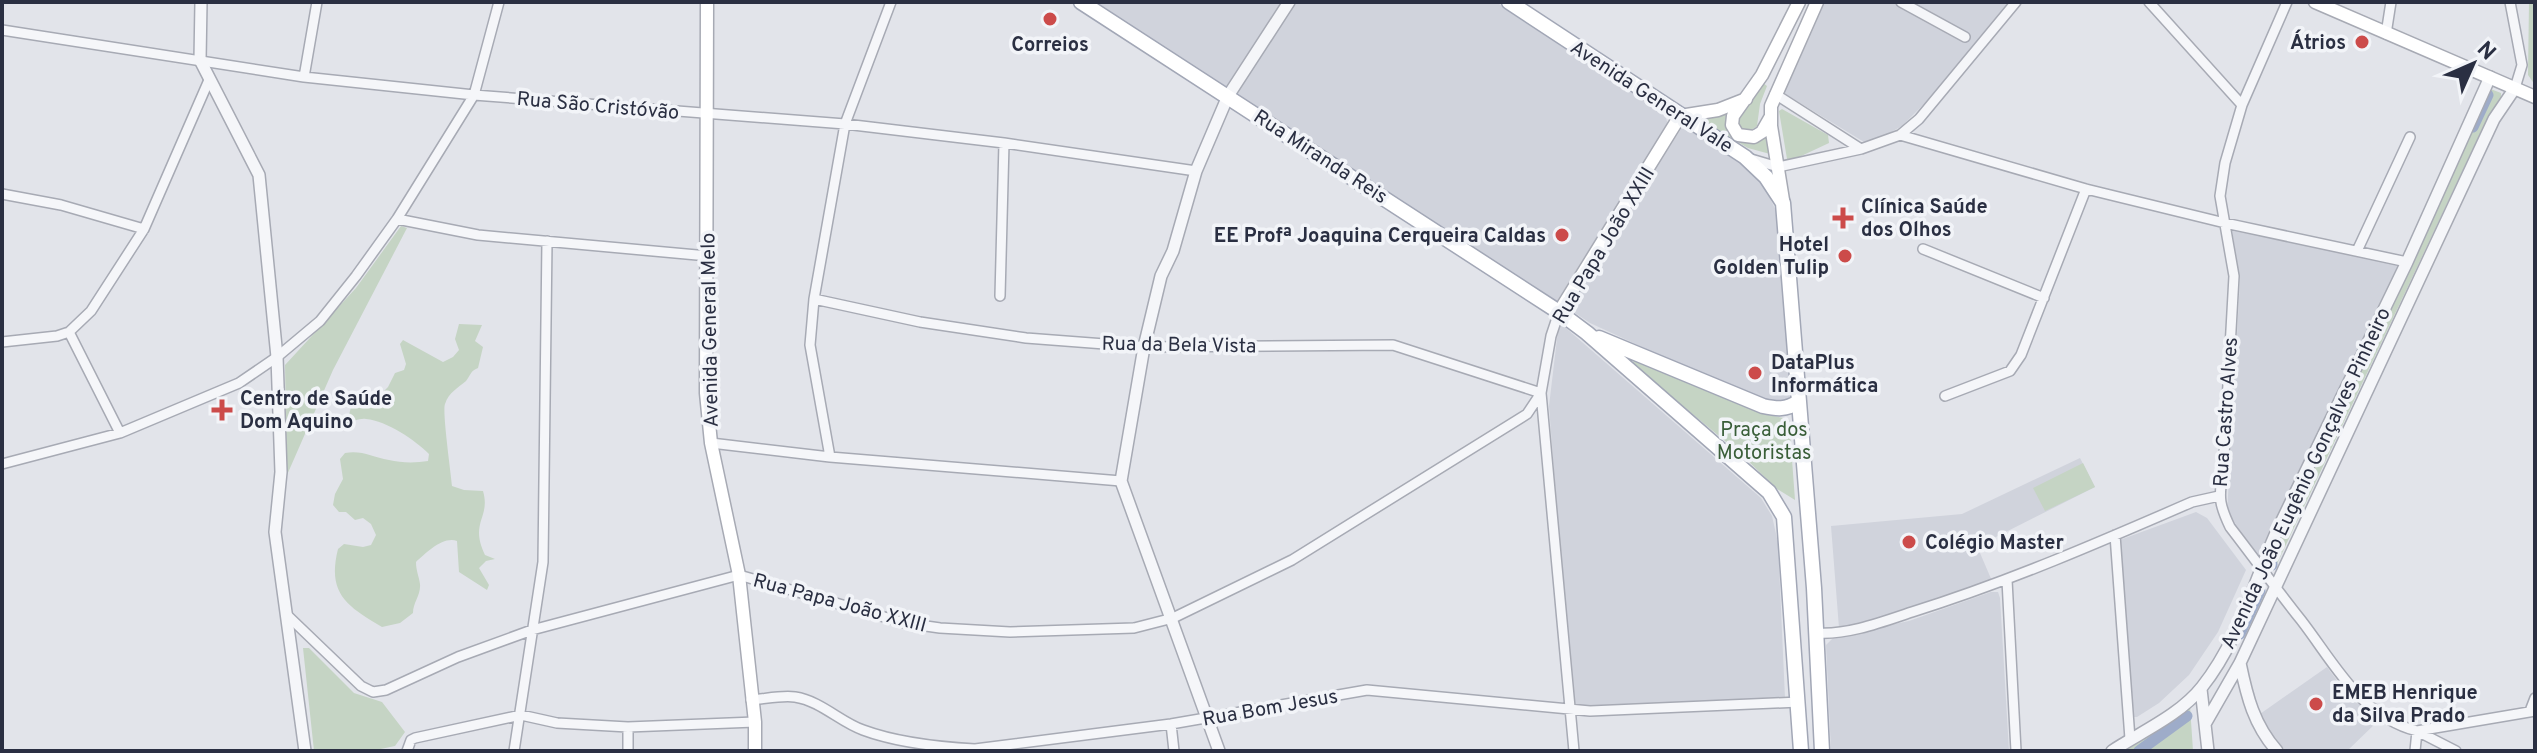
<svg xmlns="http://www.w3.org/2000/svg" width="2537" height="753" font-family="Overpass,sans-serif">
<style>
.built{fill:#d0d3dc}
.green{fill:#c5d4c4}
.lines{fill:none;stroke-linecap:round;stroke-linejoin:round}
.canal{stroke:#9eacc9;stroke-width:11}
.minor-casing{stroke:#a7aab4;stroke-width:12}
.tertiary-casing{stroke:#a7aab4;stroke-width:14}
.secondary-casing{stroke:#a7aab4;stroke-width:15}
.primary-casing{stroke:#a2a7b6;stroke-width:17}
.minor{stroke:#f5f6f9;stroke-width:9}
.tertiary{stroke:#f5f6f9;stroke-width:11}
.secondary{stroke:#fff;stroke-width:12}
.primary{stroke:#fff;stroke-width:14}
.poi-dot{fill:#cc4b4a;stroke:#f2f4f8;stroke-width:3}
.labels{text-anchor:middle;stroke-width:7;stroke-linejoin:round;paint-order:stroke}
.poi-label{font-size:20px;font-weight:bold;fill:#2a2f42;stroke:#f2f4f8;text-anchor:start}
.street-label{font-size:20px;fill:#2a2f42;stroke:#f2f4f8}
.park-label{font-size:20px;fill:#395e38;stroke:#f2f4f8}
</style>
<rect width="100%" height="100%" fill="#e2e4ea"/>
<path class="built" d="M1085,2H1283L1223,91Z
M1295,2H1496L1663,110L1668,124L1557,301L1233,96Z
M1822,2H2011L1933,95L1902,126L1873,142H1864L1782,92Z
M1687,128L1742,162L1764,185L1781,222L1793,401L1787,408L1744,394L1590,323L1566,307L1681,129Z
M2232,230L2400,265L2260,561L2227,514L2240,280Z
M1559,322L1761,498L1772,516L1778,543L1785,698L1572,710L1549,406Z
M2080,458L2095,487L1984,543L1980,553L1992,581L1877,620L1839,628L1831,526L1962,514Z
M2196,512L2207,518L2246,570L2218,632L2189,675L2159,703L2137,717H2132L2117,541Z
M1991,592H1998L2000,598L2009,751H1831L1826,645L1835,636L1909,621Z
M2327,667L2347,694L2378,721L2347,751H2286L2265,726L2260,714Z"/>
<path class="green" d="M2529,2H2535V85L2528,75Z
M1763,83L1767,86L1760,104L1757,126L1750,131L1742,130L1739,124V119Z
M2488,88L2501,93V99L2486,121L2276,566L2267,562Z
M1782,109L1828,135L1829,143L1797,158L1787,159L1779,111Z
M1732,112L1730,132L1766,133L1770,154L1748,148L1699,119Z
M401,226L407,228L333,370L287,475L285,365L356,288Z
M459,324L482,325L475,341L483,347L478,368C470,371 471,375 466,381C458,388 449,392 445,404C442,411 451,473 452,486L464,490L483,491C491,518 469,522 485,555L495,559L486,561L479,568L489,585L487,590L459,572L457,541C443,536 426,553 416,562C416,571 419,576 420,584C421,595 413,602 413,613L400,623L382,627C346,606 327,593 338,549L344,544L363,547L371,545L376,535L371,524L363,518L355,520L346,512H339L333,505L335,494L343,479L340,459L345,453C362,450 372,457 389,460C401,463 416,463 428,461L429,454C415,440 387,421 366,419C360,418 352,422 347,423L351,407L367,394L380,395L388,387L395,373L404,370L406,364L400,344L403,340L443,362L453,357L459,350L455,339Z
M1634,360L1763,414L1789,419L1795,500L1777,489L1742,455L1632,364Z
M2083,463L2095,487L2045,511L2033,488Z
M303,648H309L354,693L382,702L405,732L395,746L371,751H314Z
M2190,706L2193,751H2145L2187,719L2185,715L2136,751H2124Z"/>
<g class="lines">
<path class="canal" d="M2473,127L2488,95
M2272,565V564
M2240,634L2260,591
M2139,751L2187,716"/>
<defs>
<path id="minor" d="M1901,2L1965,37
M2149,2L2242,105
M2287,2L2242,105L2225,163L2220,196L2234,276L2223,474C2218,498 2220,506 2230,527C2254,558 2277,590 2301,620C2335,664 2360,716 2417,731L2535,711
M2510,2L2522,65L2515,88
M2,30L304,77L474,95L845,124L1004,143L1196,171
M2386,34L2391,2
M304,77L317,2
M1775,94L1861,149
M1900,135L2086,189L2225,223L2407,262
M1751,159L1778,167L1861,149L1900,135L1919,119L2016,2
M2,194L61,205L144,229
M397,219L478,235L708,256
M1923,249L2044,298
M2357,251L2410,137
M1000,296L1004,143
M814,299L920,322L1026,338L1144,347L1393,345L1541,393
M69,332L120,433
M2,342L57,336L69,332L91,311L144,229L209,80
M1541,393L1574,751
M1945,396L2010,371L2021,355L2086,189
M711,443L830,457L1121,481
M830,457L810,345L814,299L845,124L891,2
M2,464L120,433L239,383L277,357L320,321L356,276L397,219L474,95L499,2
M2115,535L2130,739
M2007,580L2016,751
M287,615L361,686L373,692L386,690L458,657L532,630L739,575L905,623L940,628L1010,632L1134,628L1173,618L1292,560L1527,414L1541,393L1551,336L1559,312
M1817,633C1848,635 1882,622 1912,612C2008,582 2100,542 2192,502L2219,496
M751,700C765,699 782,695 795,697C821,701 840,722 863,730C898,743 938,747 975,749L1171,724L1367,690L1590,711L1799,702
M2530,711L2535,698
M1171,724L1174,751
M2417,731L2456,751
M407,751L411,740L415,738L521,715L557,723L628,727L755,722
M514,751L543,562L547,241
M628,751V727
M2415,751L2417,731"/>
<path id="tertiary" d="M201,2L200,60L259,175L277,357L281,472L275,532L305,751
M2240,663C2247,697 2254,725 2277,751
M2201,689L2208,751
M2205,724L2240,663L2494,119L2515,88
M1219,751L1121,481L1144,347L1161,276L1173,251L1196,171L1228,96L1289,2
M2112,751C2141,732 2180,715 2202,687C2238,642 2253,585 2276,533L2407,262L2490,77"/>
<path id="secondary" d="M707,2L706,393L711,443L739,575L755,722V751
M2315,2L2535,97
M1770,118L1762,132L1754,137L1738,135L1732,125L1733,116L1762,75L1799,2
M1783,200L1771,126V106L1817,2
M1559,312L1680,116L1718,110L1746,99"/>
<path id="primary" d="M1081,2L1559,312L1587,333L1769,492L1784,517L1801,751
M1509,2L1745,157L1766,177L1783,203L1814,588L1822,751
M1599,338L1763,406C1777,409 1786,410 1798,402"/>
</defs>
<use href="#minor" class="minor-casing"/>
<use href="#tertiary" class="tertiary-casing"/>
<use href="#secondary" class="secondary-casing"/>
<use href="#primary" class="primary-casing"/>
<use href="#minor" class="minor"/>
<use href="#tertiary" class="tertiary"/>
<use href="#secondary" class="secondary"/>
<use href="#primary" class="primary"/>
</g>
<g class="poi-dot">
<circle cx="1050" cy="19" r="8"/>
<circle cx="2362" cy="42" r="8"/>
<path d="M1839 206h8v8h8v8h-8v8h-8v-8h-8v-8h8z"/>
<circle cx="1562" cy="235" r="8"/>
<circle cx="1845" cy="256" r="8"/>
<circle cx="1755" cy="373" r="8"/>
<path d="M218 398h8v8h8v8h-8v8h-8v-8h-8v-8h8z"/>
<circle cx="1909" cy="542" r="8"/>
<circle cx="2316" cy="704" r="8"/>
</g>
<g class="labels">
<g class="poi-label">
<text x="2346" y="49" text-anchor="end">Átrios</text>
<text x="1050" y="51" text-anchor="middle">Correios</text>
<text x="1861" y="213">Clínica Saúde<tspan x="1861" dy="23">dos Olhos</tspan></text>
<text x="1546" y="242" text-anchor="end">EE Profª Joaquina Cerqueira Caldas</text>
<text x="1829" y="251" text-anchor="end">Hotel<tspan x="1829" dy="23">Golden Tulip</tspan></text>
<text x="1771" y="369">DataPlus<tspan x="1771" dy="23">Informática</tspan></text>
<text x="240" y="405">Centro de Saúde<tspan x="240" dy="23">Dom Aquino</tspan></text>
<text x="1925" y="549">Colégio Master</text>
<text x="2332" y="699">EMEB Henrique<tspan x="2332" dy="23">da Silva Prado</tspan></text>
</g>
<g class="street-label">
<text transform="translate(1652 96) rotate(33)" y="7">Avenida General Vale</text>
<text transform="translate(598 105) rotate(5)" y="7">Rua São Cristóvão</text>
<text transform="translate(1321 156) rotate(33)" y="7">Rua Miranda Reis</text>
<text transform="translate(1603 245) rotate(-59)" y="7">Rua Papa João XXIII</text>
<text transform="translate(709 330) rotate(-91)" y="7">Avenida General Melo</text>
<text transform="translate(1179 344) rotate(1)" y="7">Rua da Bela Vista</text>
<text transform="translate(2225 412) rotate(-86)" y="7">Rua Castro Alves</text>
<text transform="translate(2305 478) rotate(-65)" y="7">Avenida João Eugênio Gonçalves Pinheiro</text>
<text transform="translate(840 602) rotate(15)" y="7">Rua Papa João XXIII</text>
<text transform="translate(1270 707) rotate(-10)" y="7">Rua Bom Jesus</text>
</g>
<g class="park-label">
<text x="1764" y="436">Praça dos<tspan x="1764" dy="23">Motoristas</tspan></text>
</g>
</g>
<rect width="2537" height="753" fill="none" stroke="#2a2f42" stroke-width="8"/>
<g transform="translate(2473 64) rotate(45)" stroke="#f2f4f8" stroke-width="6" paint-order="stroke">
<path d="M0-6L14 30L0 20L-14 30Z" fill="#2a2f42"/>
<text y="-12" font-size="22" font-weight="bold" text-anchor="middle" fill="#2a2f42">N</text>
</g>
</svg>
